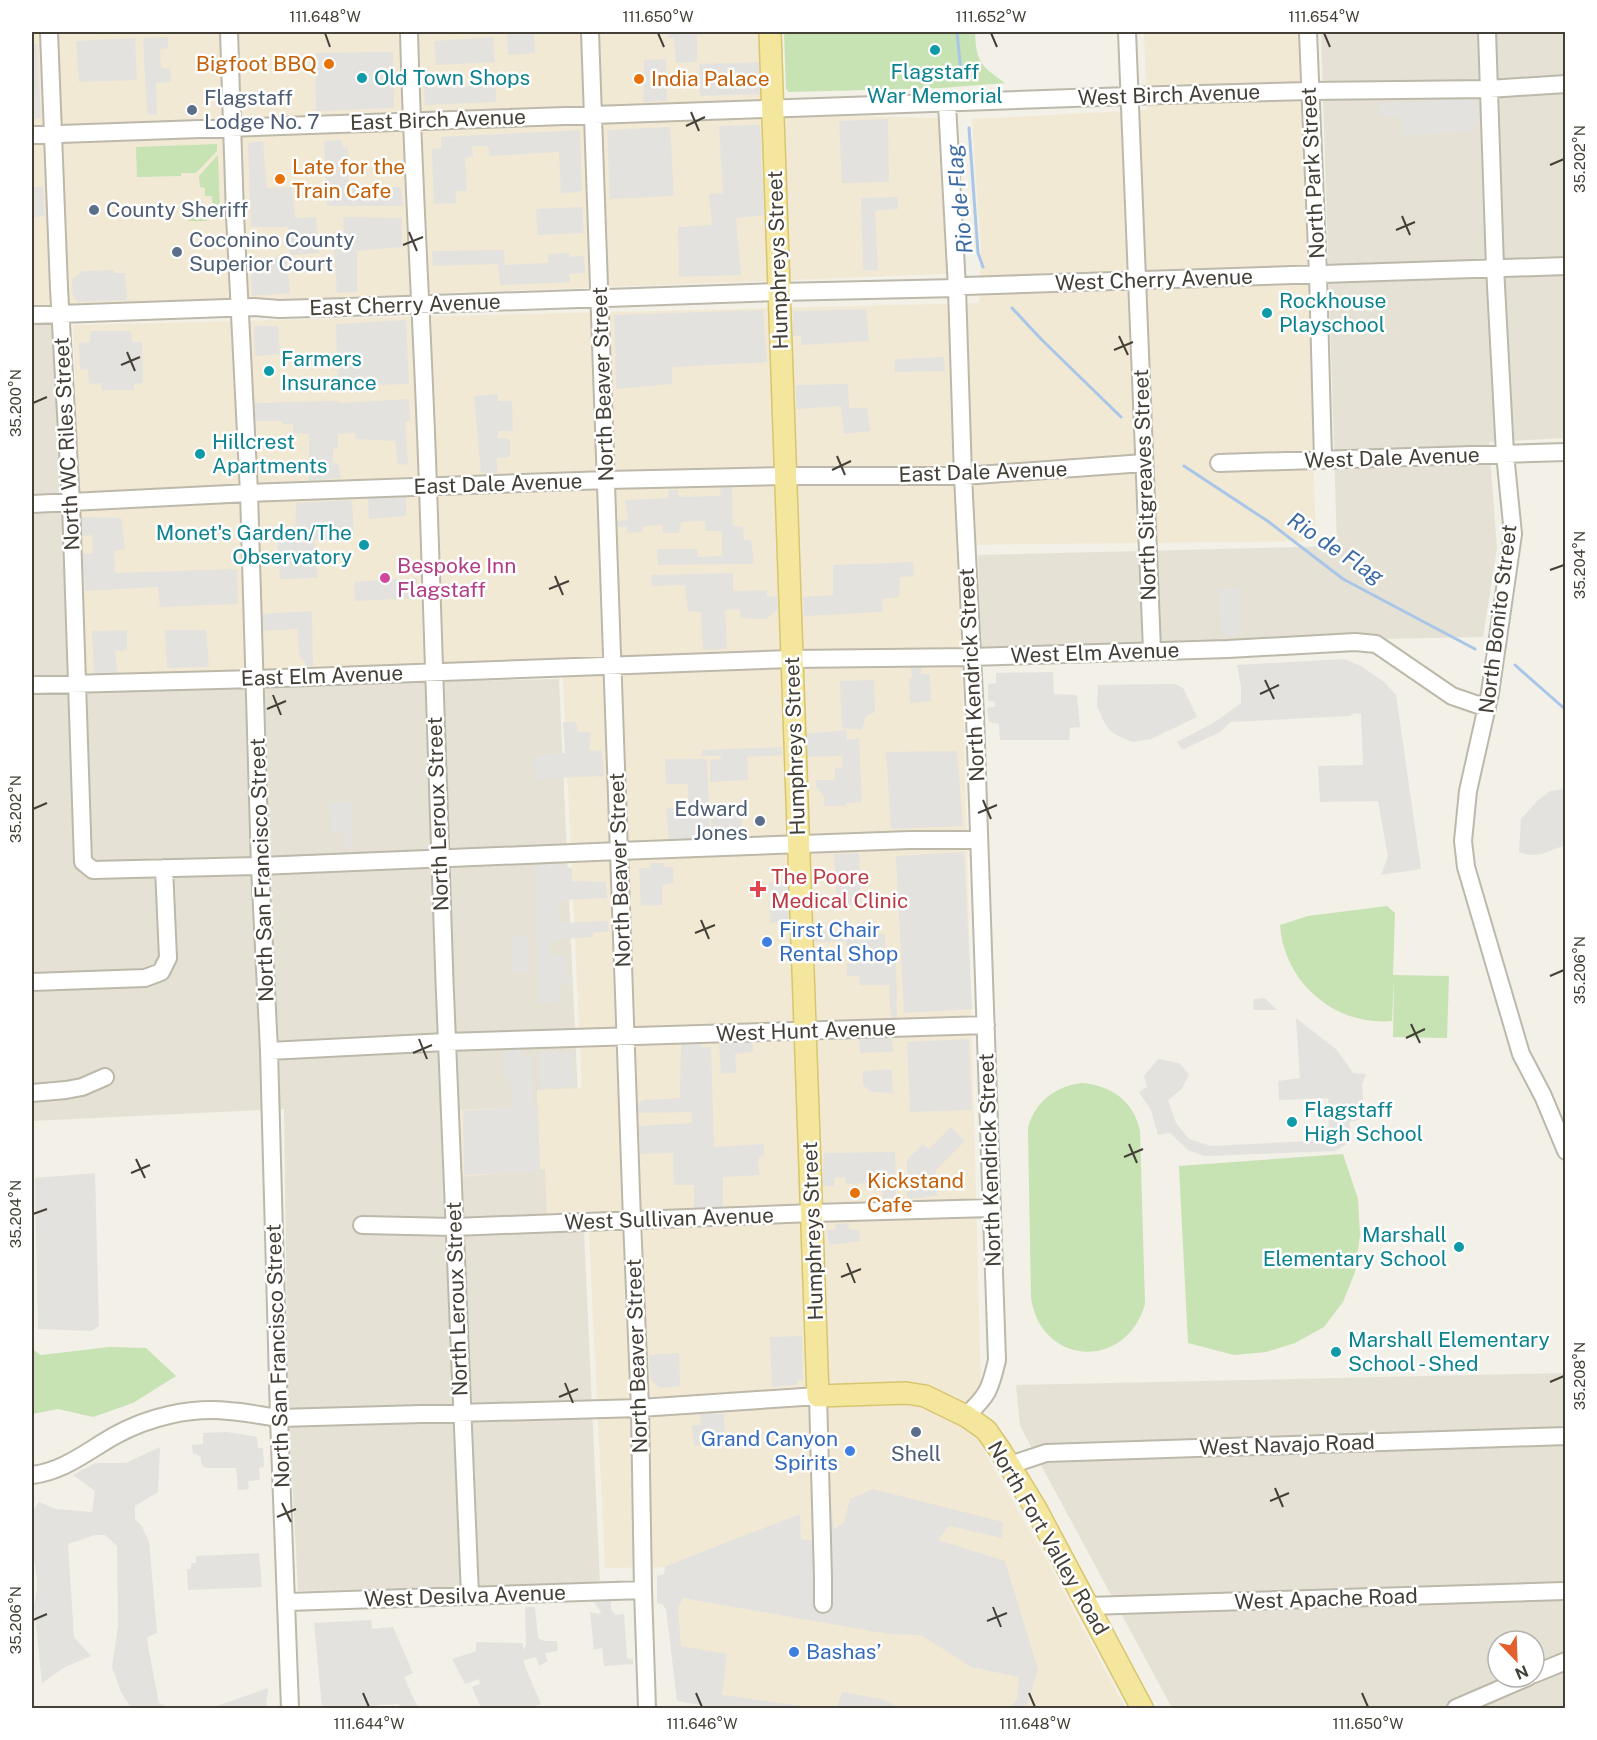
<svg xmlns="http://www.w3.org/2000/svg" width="1597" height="1740" font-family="'Public Sans',sans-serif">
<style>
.residential{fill:#e5e2d5;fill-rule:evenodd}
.commercial{fill:#f2e9d4}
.green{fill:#c7e2b3}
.parking{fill:#e3e2de}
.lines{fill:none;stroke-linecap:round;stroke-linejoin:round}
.stream{stroke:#a9c6e9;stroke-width:3}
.minor-casing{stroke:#bcb8aa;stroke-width:20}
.major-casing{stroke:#d7c66f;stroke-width:24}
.minor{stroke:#fff;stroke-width:16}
.major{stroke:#f4e79d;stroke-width:21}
.ticks{fill:none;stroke:#444037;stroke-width:2}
.culture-dot{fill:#0f9aa8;stroke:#fff;stroke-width:2}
.food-dot{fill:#e8710a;stroke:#fff;stroke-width:2}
.service-dot{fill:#5c6f8a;stroke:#fff;stroke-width:2}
.hotel-dot{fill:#d1479c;stroke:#fff;stroke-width:2}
.health-dot{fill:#e0444e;stroke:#fff;stroke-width:2}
.shop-dot{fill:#3f7fe0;stroke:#fff;stroke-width:2}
.labels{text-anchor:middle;stroke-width:5;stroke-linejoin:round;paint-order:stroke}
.food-label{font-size:21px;fill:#c56008;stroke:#fff;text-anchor:start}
.culture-label{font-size:21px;fill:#0d838f;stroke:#fff;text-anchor:start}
.street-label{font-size:21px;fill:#444037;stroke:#fff}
.service-label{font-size:21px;fill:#4e5e75;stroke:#fff;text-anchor:start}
.hotel-label{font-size:21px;fill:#b23c85;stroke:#fff;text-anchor:start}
.health-label{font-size:21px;fill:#be3a42;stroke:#fff;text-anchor:start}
.shop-label{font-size:21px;fill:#366cbe;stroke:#fff;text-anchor:start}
.water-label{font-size:22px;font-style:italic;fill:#3b6aa5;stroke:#fff}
.neatline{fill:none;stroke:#444037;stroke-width:2}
.ticks-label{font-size:15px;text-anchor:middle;fill:#444037}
</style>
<rect width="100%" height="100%" fill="#f2f0e7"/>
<path class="residential" d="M1321,32H1565V438L1489,442L1497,548L1483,637L981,647L978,555L1337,546Z
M56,319L70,690L559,679L600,1583L298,1591L288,1401L284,1109L32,1121V320Z
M1565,1373V1708H1172L1020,1426L1016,1385ZM1498,1641H1534V1677H1498Z"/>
<path class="commercial" d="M32,32H764L768,114L938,118L947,274L32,309Z
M1144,32H1300L1316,541L959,545L982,1427L986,1455L1048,1562L1125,1708H769L681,1687L664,1567L605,1568L588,1213L547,1215L545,1169L460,1177L458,1110L537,1106V1090L582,1088L562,660L85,678L73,325L979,303L981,251L972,119L1147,110Z"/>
<path class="green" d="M784,32H975C976,62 981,66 1005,83L941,88L789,92L786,89Z
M217,144V151L196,173H181V176L137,177L136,147Z
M218,155L220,213H213L212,196H205V188L200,187L199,176Z
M193,209H207V221H188V211H193Z
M1387,906L1395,913L1393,975L1449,976L1447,1038L1393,1037L1394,977L1392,1021C1334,1026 1284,982 1280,925L1308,916Z
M1081,1083C1111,1085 1134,1101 1140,1131L1145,1304C1126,1371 1041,1366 1031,1298L1028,1128C1035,1102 1054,1087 1081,1083Z
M1343,1154L1358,1199L1360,1235L1355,1272L1343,1302L1324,1327L1295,1343L1266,1352L1234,1355L1188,1343L1179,1166Z
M109,1347L146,1348L176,1376L133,1403L93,1417L58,1409L32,1414V1349L41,1355Z"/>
<path class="parking" d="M507,32H534L535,53L508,55Z
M667,32H717V33L697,35V62L676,63L674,38H668Z
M168,37V48L160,49L161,68H170L171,82L156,83L157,115L147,114L143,38Z
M493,37L495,62L436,65L434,41Z
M135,38L137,80L79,82L76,41Z
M32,44H37L41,118L32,119Z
M393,52L394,108L316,111L315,53Z
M666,59L667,101L643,102L644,60Z
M760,62L762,94L700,96L699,64Z
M496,86V102L425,105L424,87Z
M1474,99L1476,108H1480L1481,122H1476L1473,131L1404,135L1401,117H1379V103Z
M888,119L889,182L842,183L839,121Z
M760,125L764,215L736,218L741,275L679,277L678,227L712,225L709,194L723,193L719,126Z
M670,127L674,196L610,199L607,130Z
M580,130L582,191L561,194L559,152L490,156L488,146H472L473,157L465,158L467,191H455L457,203L434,204L432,149L441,148V137Z
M341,140L343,147L348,148L349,187H401L403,206H327L324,141Z
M263,141L267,188L292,187L295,218L316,217L319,253L290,255L288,227H251L248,143Z
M32,187H43L45,216L32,217Z
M898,197V209L875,211L878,270H863L861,198Z
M582,207L584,233L538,235L536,209Z
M343,217L402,218V247L357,251V292L337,293L333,238L344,236Z
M504,250L505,265L548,263V254L569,253L570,257L584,256L585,273L569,274L570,282L500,285L498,264L433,266L432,251Z
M287,257L290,293L252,296L250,259Z
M113,270L115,273H125L127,300L78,302L73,296L72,280L82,271Z
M866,309L869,341L801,345V336H793V311Z
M763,310L767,362L672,367V384L616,389L614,315Z
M406,320L409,384L338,386L336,324Z
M254,326H278L280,354L255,356Z
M91,331H131L132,342H142L143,383L134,384V390H102L101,383L89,384L88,369L80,370L79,343L90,342Z
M944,357L945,371L895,372L894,359Z
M848,384L849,408H867L870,431L844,434L841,406L796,409V385Z
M498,394V401H512L513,431H499L497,438L510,439V457L497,458V473H481L474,396Z
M409,399L410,421L405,422L408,464L398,465L395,441L355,439V433L338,434V448L333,449V464L338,463L341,478L309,481V434L293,433V424H283V421H255L254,403L335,401L341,403Z
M721,487H732L733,526L743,527L744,540H751L754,564L658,565L657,549H697L698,557L722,556V531H706L705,521L681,522L679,533H663L662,525L643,526L642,532L627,533V527H618L617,521L628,520L625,500L668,498L669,490H678L679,497L720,496Z
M406,496V516L369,519L368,497Z
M352,500L354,537L314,540L318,578L280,579L277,537L295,536L296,503Z
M80,517L121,518L125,549L114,551L115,573L237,569L238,604L160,607L158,587L85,591L82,554L93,553L92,535L81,536Z
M913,562L914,576L900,577L899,597L882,599L883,612L804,616L803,597L833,595V565Z
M733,573V591L767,590V597L777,596L778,609L766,619L741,618L739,609L725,610L727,649L703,650L701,612L688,611L685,585L652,586L651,575Z
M417,578V598L355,601L354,582Z
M1219,588L1240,589L1239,635H1221Z
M312,611L313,666H305V662L299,655L298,632L297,629L260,631V614Z
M127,630V650L115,651L118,675H94L92,631Z
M165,630H206L209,667L167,668Z
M1344,659L1361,666L1384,682L1396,695L1421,869L1381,875L1388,856L1378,801L1320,802L1318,766L1363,765L1361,714L1354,713L1350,716L1231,722L1220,732L1182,750L1177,742L1215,722L1241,703V686L1237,665Z
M911,667H921V674H930L931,701L910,703L909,680L912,677Z
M1053,672L1054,694L1077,695L1080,727L1070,728L1069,740H1000L999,724L989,722L987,708L995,707V702L988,701V684L996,683V673Z
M874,680L875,712L866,716L862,730L842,728L840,681Z
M1175,684L1183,688L1197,717L1151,739L1133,742L1120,737L1110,731L1103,720L1097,707L1098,685Z
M563,722H576L578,732H591L589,750L602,751L604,776L535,779L533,757L565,753Z
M846,730L847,740L859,738L862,802L847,803L845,806H823L825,798L816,787V780H835V768L843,767L842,756L805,757L803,734Z
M782,747V755L747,757L748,780L710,782V760L721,759V756H702V750Z
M957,751L963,826L891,829L886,752Z
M665,759H707L710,839L669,840L666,808H688V784H666Z
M1565,789V845L1542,854L1529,855L1519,852L1521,819L1537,801L1550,791Z
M351,802L353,847L345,848L344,832H332L329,803Z
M741,808L742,835L731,836L730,838L711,839V809Z
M964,852L972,1009L904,1013L896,856Z
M859,853L861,904L837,907L834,854Z
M650,863H664L665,867H673L674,883L662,885V905L641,906L639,868H650Z
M548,864H565L566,867L572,868V881L606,882L607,898L558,900L559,923L608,921L609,931L593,933V937L550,940V955L566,956V977H570L571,984L560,986L561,1002L539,1003L535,866H546Z
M788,881L790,921L770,923L769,882Z
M812,931H826L831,937L885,934V950L853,953L852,948L847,949L846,941L812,942Z
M528,936L529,973H513L511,937Z
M896,960L897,1019H891L889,985H860L859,976H847V963Z
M1265,998L1277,1010H1253L1254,999Z
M1296,1018L1337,1050L1353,1073L1366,1074L1362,1084L1364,1118L1350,1122V1142L1335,1151L1204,1156L1188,1150L1170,1133L1158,1135L1151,1110L1139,1092L1147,1087L1144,1076L1158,1059L1179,1063L1189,1074L1182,1089L1168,1100L1176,1123L1189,1139L1211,1146L1329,1140L1328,1098L1279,1100L1278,1081L1300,1078Z
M892,1036L893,1052L860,1053L859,1037Z
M969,1039L972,1110L910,1112L907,1042Z
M752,1041L753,1052L735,1054L736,1073L721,1074L719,1042Z
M681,1044H702L700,1047H711L714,1147L764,1144V1155L759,1158L758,1165L760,1175L723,1177V1210L694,1211V1185H674L673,1153L640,1154L639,1126L692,1123L691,1112L638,1113L637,1103L644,1100L680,1098Z
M521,1049V1056H531L533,1106H538L540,1171L464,1175L463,1111L512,1107L510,1078L505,1077L503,1050Z
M573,1052L574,1086L541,1089L539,1053Z
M892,1069L893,1093L871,1092L863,1085V1071Z
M951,1127L965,1141L936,1170L937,1196L907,1199V1160L923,1144L929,1149Z
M895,1152L896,1200L883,1201L882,1183L846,1184L845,1177L834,1178L835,1187L822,1185L824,1153Z
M95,1173L99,1326L91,1331L38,1329L35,1178Z
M850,1223L847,1229L859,1230L860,1241L829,1245L827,1230L836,1229L835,1224Z
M802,1336L803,1379L798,1381L796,1385L772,1387L770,1337Z
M679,1353L680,1386L660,1388L650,1379L649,1355Z
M700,1413L724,1414L725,1444L694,1446L692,1425H701Z
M227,1432L257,1437L258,1448H263L264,1467L259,1468L260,1480L248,1481L249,1489L238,1490L236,1468H206L202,1466L201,1458L197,1454H193L192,1445L203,1444V1433Z
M160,1447L158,1492L135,1506V1519L141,1525L149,1541L157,1633L147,1637L149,1652L159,1703L170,1708H131L121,1692L112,1667L118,1626L117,1546L105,1535H95L68,1544L74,1637L91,1656L65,1667L42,1683L34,1607L37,1589V1578L32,1548V1513L39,1502L56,1509L92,1512L95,1491L73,1475L95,1463H126Z
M873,1489L1003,1522L1002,1538L949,1526L938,1540L1005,1561L1038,1670L1026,1708H1010L1017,1699L1019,1677L971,1667L921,1635L888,1634L683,1598L678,1608L681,1646L727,1654L722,1695L815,1708H716L677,1701L666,1609L662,1604L657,1603V1576L664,1574L666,1566L800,1514L801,1539L817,1541L812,1497L830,1494L834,1529L844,1523L850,1499Z
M259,1553L262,1587L188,1590L187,1569H191V1563H196V1556Z
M611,1601V1609L615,1615L624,1614L627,1658L633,1659V1664L604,1666L602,1648L594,1650L590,1612L599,1614L601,1612L594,1602Z
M525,1607H535L538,1638L544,1641H557L558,1651L545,1653L548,1661L539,1666L536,1657L524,1660V1664L541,1704L529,1708H481L472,1687L480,1684L479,1679L465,1684L452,1659L476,1651V1642L523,1643V1650L526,1645Z
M371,1620L372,1629L393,1627L413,1673L404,1677L418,1708H404L398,1704L378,1705L377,1708H322L314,1623Z
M268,1688L266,1708H211Z
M842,1692L882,1699L900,1708H837Z"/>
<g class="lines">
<path class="stream" d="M957,32L961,73
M969,128L977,239L978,253L983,267
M1012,308L1042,340L1121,417
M1184,466L1269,522L1343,579L1475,649
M1515,665L1566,710"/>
<defs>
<path id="minor" d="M49,32L59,288L71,503L83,862L93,870L260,866L619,851L910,840H978
M229,32L235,215L249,493L260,866L269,1051L279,1418L290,1708
M409,32C413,184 423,335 428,487C439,857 453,1226 470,1596
M590,32L632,1220L640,1408L643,1590L647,1708
M1127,32L1152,650
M1308,32L1318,275L1323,459
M1487,32L1495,267L1505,454L1513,534L1490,693L1468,791L1463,841L1466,867L1521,1054L1543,1096L1566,1151
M947,104L957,288L963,476L975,716L997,1360C990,1390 988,1395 966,1416
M32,135L1129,96L1309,91L1489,89L1566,84
M32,315L254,307L279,309L348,307L779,292L957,288L965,286L1566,266
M1219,463L1566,452
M32,504L249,493L607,480L785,476H963L1144,463
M32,685L255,679L791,659L971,657L1228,649L1355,642L1376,644L1452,696L1487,708
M32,982L145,978L161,972L168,958L164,868
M269,1051L446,1042L986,1025
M32,1093L66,1090L82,1087L105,1077
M362,1225L454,1227L813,1213L991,1208
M1010,1465L1046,1453L1566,1436
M32,1475C64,1471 86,1452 114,1436C148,1417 190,1407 229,1411C246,1412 263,1416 279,1418L640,1408L818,1396L823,1577V1604
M288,1602L643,1590
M1088,1606L1564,1591
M1534,1674L1566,1661
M1456,1708L1528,1677"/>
<path id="major" d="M770,32L818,1396L906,1393L925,1396L966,1416L986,1430L1000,1450L1036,1509L1142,1708"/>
</defs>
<use href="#minor" class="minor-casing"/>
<use href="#major" class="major-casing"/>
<use href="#minor" class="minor"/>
<use href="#major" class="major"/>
</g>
<path class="ticks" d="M325,33L330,47M658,33L664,47M991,33L997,47M1324,33L1330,47M691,112L699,131M686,126L705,117M1550,165L1564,159M1402,216L1410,235M1396,230L1415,222M409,232L417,251M403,245L423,237M1119,336L1128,355M1114,350L1133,342M127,352L135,371M121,365L140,357M33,403L47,397M837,456L845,475M832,470L851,461M1550,570L1564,565M555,576L563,595M549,589L569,581M1265,680L1274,699M1260,694L1279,685M273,695L281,715M267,709L286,701M983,800L991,819M33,809L47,803M978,813L997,805M701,920L709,939M695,933L715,925M1550,976L1564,970M1411,1024L1420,1043M1406,1038L1425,1029M419,1039L427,1059M413,1053L432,1045M1129,1144L1137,1163M1124,1157L1143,1149M136,1159L145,1178M131,1173L150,1165M33,1214L47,1209M847,1263L855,1283M841,1277L861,1269M1550,1382L1564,1376M565,1383L573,1403M559,1397L578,1389M1275,1488L1283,1507M1270,1501L1289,1493M282,1503L291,1522M277,1517L296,1509M993,1607L1001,1627M33,1620L47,1614M987,1621L1007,1613M363,1693L369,1707M696,1693L702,1707M1029,1693L1035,1707M1362,1693L1368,1707"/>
<g class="culture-dot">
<circle cx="935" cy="50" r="6"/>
<circle cx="362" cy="78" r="6"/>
<circle cx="1267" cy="313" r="6"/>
<circle cx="269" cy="371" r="6"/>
<circle cx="200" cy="454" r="6"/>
<circle cx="364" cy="545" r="6"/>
<circle cx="1292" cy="1122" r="6"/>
<circle cx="1459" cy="1247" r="6"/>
<circle cx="1336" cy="1352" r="6"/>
</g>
<g class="food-dot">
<circle cx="329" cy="64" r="6"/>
<circle cx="639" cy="79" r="6"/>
<circle cx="280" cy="179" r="6"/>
<circle cx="855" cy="1193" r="6"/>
</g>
<g class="service-dot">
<circle cx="192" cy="110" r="6"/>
<circle cx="94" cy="210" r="6"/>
<circle cx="177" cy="252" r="6"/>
<circle cx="760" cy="821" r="6"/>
<circle cx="916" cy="1432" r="6"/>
</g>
<circle class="hotel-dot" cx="385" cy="578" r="6"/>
<path class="health-dot" d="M755 880h6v6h6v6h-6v6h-6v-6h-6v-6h6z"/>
<g class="shop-dot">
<circle cx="767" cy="942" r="6"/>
<circle cx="850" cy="1451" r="6"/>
<circle cx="794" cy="1652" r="6"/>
</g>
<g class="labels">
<g class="food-label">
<text x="317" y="71" text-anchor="end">Bigfoot BBQ</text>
<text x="651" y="86">India Palace</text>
<text x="292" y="174">Late for the<tspan x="292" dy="24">Train Cafe</tspan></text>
<text x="867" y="1188">Kickstand<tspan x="867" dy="24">Cafe</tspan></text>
</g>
<g class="culture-label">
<text x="935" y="79" text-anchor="middle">Flagstaff<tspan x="935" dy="24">War Memorial</tspan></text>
<text x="374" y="85">Old Town Shops</text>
<text x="1279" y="308">Rockhouse<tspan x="1279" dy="24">Playschool</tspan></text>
<text x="281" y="366">Farmers<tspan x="281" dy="24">Insurance</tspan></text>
<text x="212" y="449">Hillcrest<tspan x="212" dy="24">Apartments</tspan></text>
<text x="352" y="540" text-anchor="end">Monet's Garden/The<tspan x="352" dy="24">Observatory</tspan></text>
<text x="1304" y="1117">Flagstaff<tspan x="1304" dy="24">High School</tspan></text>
<text x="1447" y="1242" text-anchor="end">Marshall<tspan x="1447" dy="24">Elementary School</tspan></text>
<text x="1348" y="1347">Marshall Elementary<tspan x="1348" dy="24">School - Shed</tspan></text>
</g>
<g class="street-label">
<text transform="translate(1169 95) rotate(-2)" y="7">West Birch Avenue</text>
<text transform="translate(438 120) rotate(-2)" y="7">East Birch Avenue</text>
<text transform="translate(1313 173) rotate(-93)" y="7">North Park Street</text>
<text transform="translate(778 260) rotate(-92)" y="7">Humphreys Street</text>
<text transform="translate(1154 280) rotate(-2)" y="7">West Cherry Avenue</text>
<text transform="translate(405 305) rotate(-2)" y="7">East Cherry Avenue</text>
<text transform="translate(603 384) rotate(-92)" y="7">North Beaver Street</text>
<text transform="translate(67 444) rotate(-93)" y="7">North WC Riles Street</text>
<text transform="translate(1392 458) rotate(-2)" y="7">West Dale Avenue</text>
<text transform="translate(983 472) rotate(-2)" y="7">East Dale Avenue</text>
<text transform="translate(498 484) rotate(-2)" y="7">East Dale Avenue</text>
<text transform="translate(1145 485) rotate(-92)" y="7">North Sitgreaves Street</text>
<text transform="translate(1498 619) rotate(-83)" y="7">North Bonito Street</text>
<text transform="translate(1095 653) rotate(-2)" y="7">West Elm Avenue</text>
<text transform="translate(972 675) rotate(-93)" y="7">North Kendrick Street</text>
<text transform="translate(322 676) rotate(-2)" y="7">East Elm Avenue</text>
<text transform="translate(795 746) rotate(-92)" y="7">Humphreys Street</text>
<text transform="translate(438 814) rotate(-92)" y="7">North Leroux Street</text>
<text transform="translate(262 870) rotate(-92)" y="7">North San Francisco Street</text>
<text transform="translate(620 870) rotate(-92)" y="7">North Beaver Street</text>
<text transform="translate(806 1031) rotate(-2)" y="7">West Hunt Avenue</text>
<text transform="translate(990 1160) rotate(-92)" y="7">North Kendrick Street</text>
<text transform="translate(669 1219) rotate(-2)" y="7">West Sullivan Avenue</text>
<text transform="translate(813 1231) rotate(-92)" y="7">Humphreys Street</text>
<text transform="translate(457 1299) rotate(-92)" y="7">North Leroux Street</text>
<text transform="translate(278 1356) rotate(-92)" y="7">North San Francisco Street</text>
<text transform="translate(637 1356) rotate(-92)" y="7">North Beaver Street</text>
<text transform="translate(1287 1445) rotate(-2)" y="7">West Navajo Road</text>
<text transform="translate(1048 1538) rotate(60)" y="7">North Fort Valley Road</text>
<text transform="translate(465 1596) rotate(-2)" y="7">West Desilva Avenue</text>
<text transform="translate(1326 1599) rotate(-2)" y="7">West Apache Road</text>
</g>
<g class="service-label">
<text x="204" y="105">Flagstaff<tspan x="204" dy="24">Lodge No. 7</tspan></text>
<text x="106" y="217">County Sheriff</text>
<text x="189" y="247">Coconino County<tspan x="189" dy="24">Superior Court</tspan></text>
<text x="748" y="816" text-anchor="end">Edward<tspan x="748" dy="24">Jones</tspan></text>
<text x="916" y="1461" text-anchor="middle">Shell</text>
</g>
<g class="hotel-label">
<text x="397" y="573">Bespoke Inn<tspan x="397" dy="24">Flagstaff</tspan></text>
</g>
<g class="health-label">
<text x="771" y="884">The Poore<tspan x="771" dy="24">Medical Clinic</tspan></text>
</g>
<g class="shop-label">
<text x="779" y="937">First Chair<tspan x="779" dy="24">Rental Shop</tspan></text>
<text x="838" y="1446" text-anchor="end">Grand Canyon<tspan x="838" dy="24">Spirits</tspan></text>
<text x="806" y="1659">Bashas’</text>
</g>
<g class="water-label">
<text transform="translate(959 199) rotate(-96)" y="8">Rio de Flag</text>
<text transform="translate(1336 548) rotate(34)" y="8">Rio de Flag</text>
</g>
</g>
<rect width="1597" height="1740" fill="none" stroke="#ffffff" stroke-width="66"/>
<g transform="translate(1516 1659) rotate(157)"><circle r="28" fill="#ffffff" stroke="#b4b3af" stroke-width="1.5"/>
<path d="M0-4.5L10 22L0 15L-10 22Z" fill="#e45f2b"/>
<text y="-9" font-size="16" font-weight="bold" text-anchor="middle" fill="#444037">N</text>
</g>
<rect x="33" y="33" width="1531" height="1674" class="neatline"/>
<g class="ticks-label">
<text x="325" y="22">111.648°W</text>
<text x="658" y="22">111.650°W</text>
<text x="991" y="22">111.652°W</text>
<text x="1324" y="22">111.654°W</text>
<text transform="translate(1580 159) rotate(-90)" y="5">35.202°N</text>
<text transform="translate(16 403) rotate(-90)" y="5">35.200°N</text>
<text transform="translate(1580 565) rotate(-90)" y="5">35.204°N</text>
<text transform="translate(16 809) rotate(-90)" y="5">35.202°N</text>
<text transform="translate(1580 970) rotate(-90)" y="5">35.206°N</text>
<text transform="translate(16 1214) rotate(-90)" y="5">35.204°N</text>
<text transform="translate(1580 1376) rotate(-90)" y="5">35.208°N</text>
<text transform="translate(16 1620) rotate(-90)" y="5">35.206°N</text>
<text x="369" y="1729">111.644°W</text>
<text x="702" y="1729">111.646°W</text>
<text x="1035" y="1729">111.648°W</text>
<text x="1368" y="1729">111.650°W</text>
</g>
</svg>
